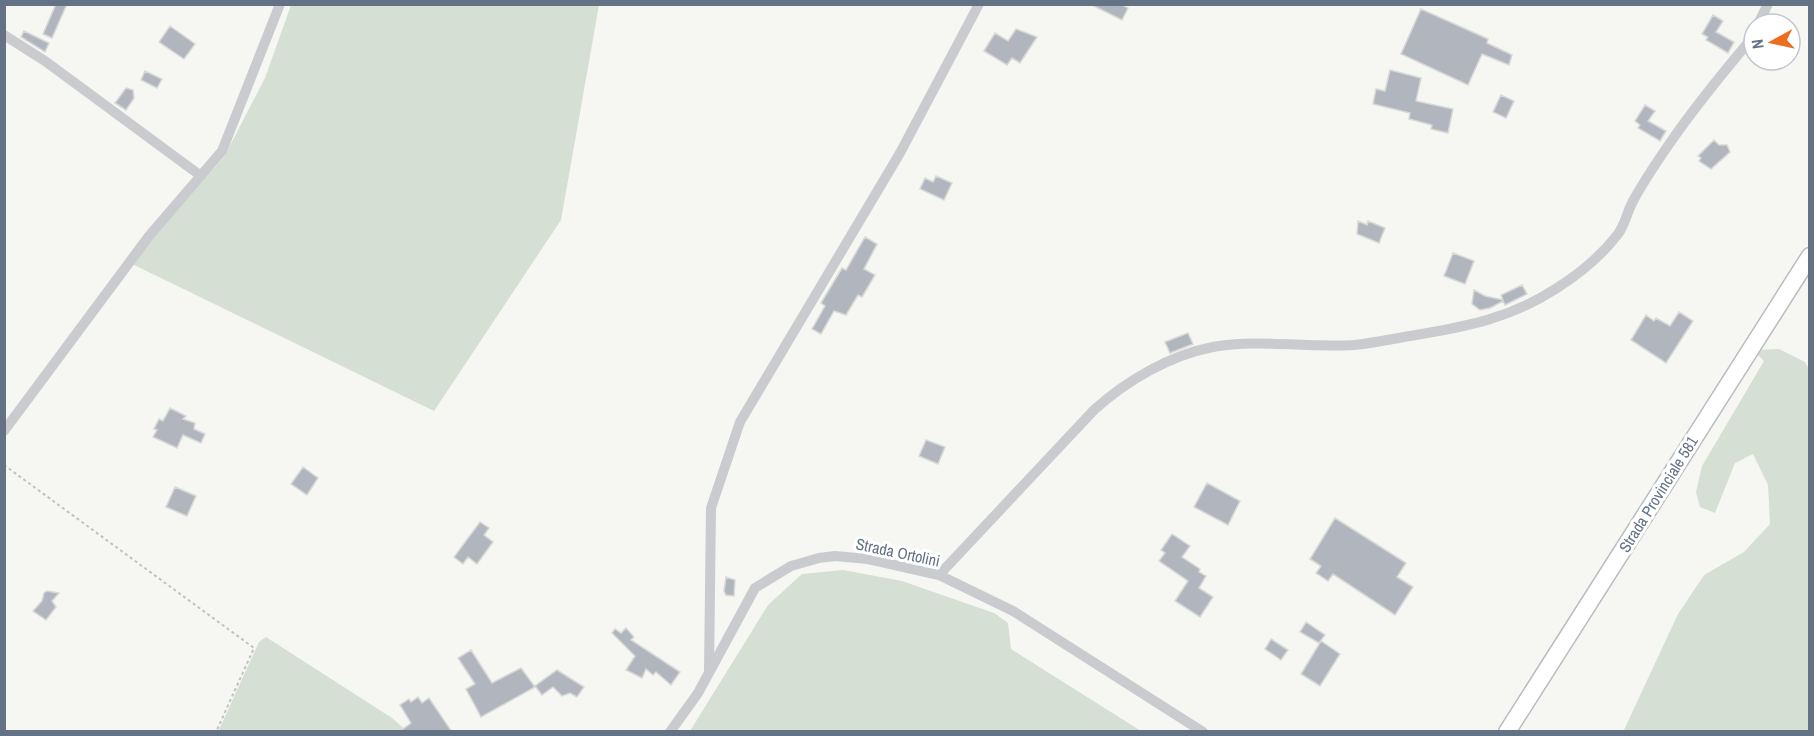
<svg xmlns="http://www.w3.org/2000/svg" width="1814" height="736" font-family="'Archivo Narrow',sans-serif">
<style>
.green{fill:#d6dfd4}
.building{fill:#b1b6be;stroke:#d8d8d6;stroke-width:1.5}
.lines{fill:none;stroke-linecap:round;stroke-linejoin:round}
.primary-casing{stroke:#b9bcc0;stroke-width:19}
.path{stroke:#c0c1c4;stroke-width:2;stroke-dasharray:3 3;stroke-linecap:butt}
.minor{stroke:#c9cbcf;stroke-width:10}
.primary{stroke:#fff;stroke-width:16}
.labels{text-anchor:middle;stroke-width:6;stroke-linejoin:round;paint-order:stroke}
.street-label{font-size:16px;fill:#647286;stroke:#fff}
</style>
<rect width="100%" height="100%" fill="#f6f7f3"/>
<path class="green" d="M291,5H599L561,220L434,411L130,263L224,157L265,78Z
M1779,349L1805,362L1809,369V731L1623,732L1678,614L1704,575L1744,552L1770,524L1768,485L1753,454L1735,463L1715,513L1700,507L1696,492L1702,466L1764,361L1753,350Z
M843,570L902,581L994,613L1008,623L1011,649L1141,731H690L768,605L802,574Z
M266,637L392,718L407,731L218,732L259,642Z"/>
<path class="building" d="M56,4H67L52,38L43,34Z
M1090,4H1121L1128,8L1122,20Z
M1421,9L1488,39L1487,43L1512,55L1509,65L1482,54L1468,85L1401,54Z
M1713,15L1723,21L1716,32L1734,42L1728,53L1706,40L1708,37L1702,34Z
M170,26L195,44L184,59L159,42Z
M1016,29L1037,37L1020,63L1012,58L1007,65L984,51L995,33L1008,41Z
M24,31L49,43L45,52L21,37Z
M1390,70L1421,78L1416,101L1453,109L1448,133L1431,129L1432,125L1409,119L1410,113L1373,104L1376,89L1385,91Z
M145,71L162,79L157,88L141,80Z
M126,88L133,90L134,98L126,110L115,103Z
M1501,95L1514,101L1506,118L1493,112Z
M1645,105L1655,111L1648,121L1666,131L1660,141L1638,128L1640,125L1635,121Z
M1714,140L1719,145H1727L1730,152L1711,169L1699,161L1701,158L1698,156Z
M936,176L952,183L944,200L920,189L925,178L933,182Z
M1358,221L1367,225L1368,221L1385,228L1379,243L1357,234Z
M865,237L877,244L864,269L875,275L862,297L858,295L846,315L834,311L821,334L812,329L825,306L821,303L842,268L846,270Z
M1453,253L1474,261L1465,284L1444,276Z
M1522,285L1527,294L1505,305L1503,301L1490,308L1480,310L1472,304L1474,290L1485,296L1503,300L1501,295Z
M1679,312L1693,321L1666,363L1631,340L1646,315L1654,321L1656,318L1670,326Z
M1188,333L1193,344L1170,353L1165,342Z
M170,408L186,416L183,419L195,423L194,429L205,434L201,443L183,435L177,448L153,437L157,430L154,429L159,419L163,421Z
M926,440L945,447L938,464L919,456Z
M303,467L318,478L307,495L291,484Z
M1207,483L1240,501L1228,525L1194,507Z
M175,487L196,496L187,516L166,507Z
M1335,518L1406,563L1397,577L1413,587L1395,615L1333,574L1328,581L1316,573L1321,566L1310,559Z
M480,522L489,528L484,535L493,542L477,564L468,557L463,564L454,557Z
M1172,534L1190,546L1182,557L1200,569L1199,572L1206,576L1199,588L1213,597L1200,617L1175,601L1188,581L1159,561L1165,553L1161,550Z
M726,577L735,580L734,596L726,595L724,591Z
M47,591L59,593L52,601L56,607L46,620L33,611L42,601L44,593Z
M1306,622L1325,635L1319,643L1300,632Z
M626,628L634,637L631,640L680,672L671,685L656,672L653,675L646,669L642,678L626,670L635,656L612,633L615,629L621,633Z
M1271,639L1288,650L1281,660L1265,649Z
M1321,641L1340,654L1320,686L1301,674Z
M471,650L492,683L521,668L535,687L481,717L466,689L475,684L458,658Z
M557,670L584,687L577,697L570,693L562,696L553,687L542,695L535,686Z
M418,697L422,703L429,698L452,732H399L411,723L400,705L409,699L411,702Z"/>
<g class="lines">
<defs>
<path id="primary" d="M1507,732L1810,256"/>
</defs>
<use href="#primary" class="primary-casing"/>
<path class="path" d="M4,465L254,648L216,732"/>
<path class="minor" d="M1758,24L1768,4
M4,35L45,61L201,176
M4,431L149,236L222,151L280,4
M939,575L1094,410C1126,381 1170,355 1213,347C1259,339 1307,348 1354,345C1375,343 1396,338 1416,335C1469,326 1511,318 1557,288C1579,274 1602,255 1618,234C1625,225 1627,212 1633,201C1644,181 1658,160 1672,140C1695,107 1721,75 1747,44L1754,31
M709,671L711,508L740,422L900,153L979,4
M670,732L698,693L755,588L791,566L819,558L835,556L868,559L939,575L1013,611L1203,732"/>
<use href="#primary" class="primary"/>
</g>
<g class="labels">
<g class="street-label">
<text transform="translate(1658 494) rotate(-58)" y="6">Strada Provinciale 581</text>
<text transform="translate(898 552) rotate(12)" y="6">Strada Ortolini</text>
</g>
</g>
<rect width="1814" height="736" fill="none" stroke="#647286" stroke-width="12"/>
<g transform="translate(1772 42) rotate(262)"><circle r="28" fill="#ffffff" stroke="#c1c7cf" stroke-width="1.5"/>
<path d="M0-4.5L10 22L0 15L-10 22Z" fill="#ec6e1e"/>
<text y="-9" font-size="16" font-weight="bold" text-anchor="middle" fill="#647286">N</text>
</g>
</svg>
